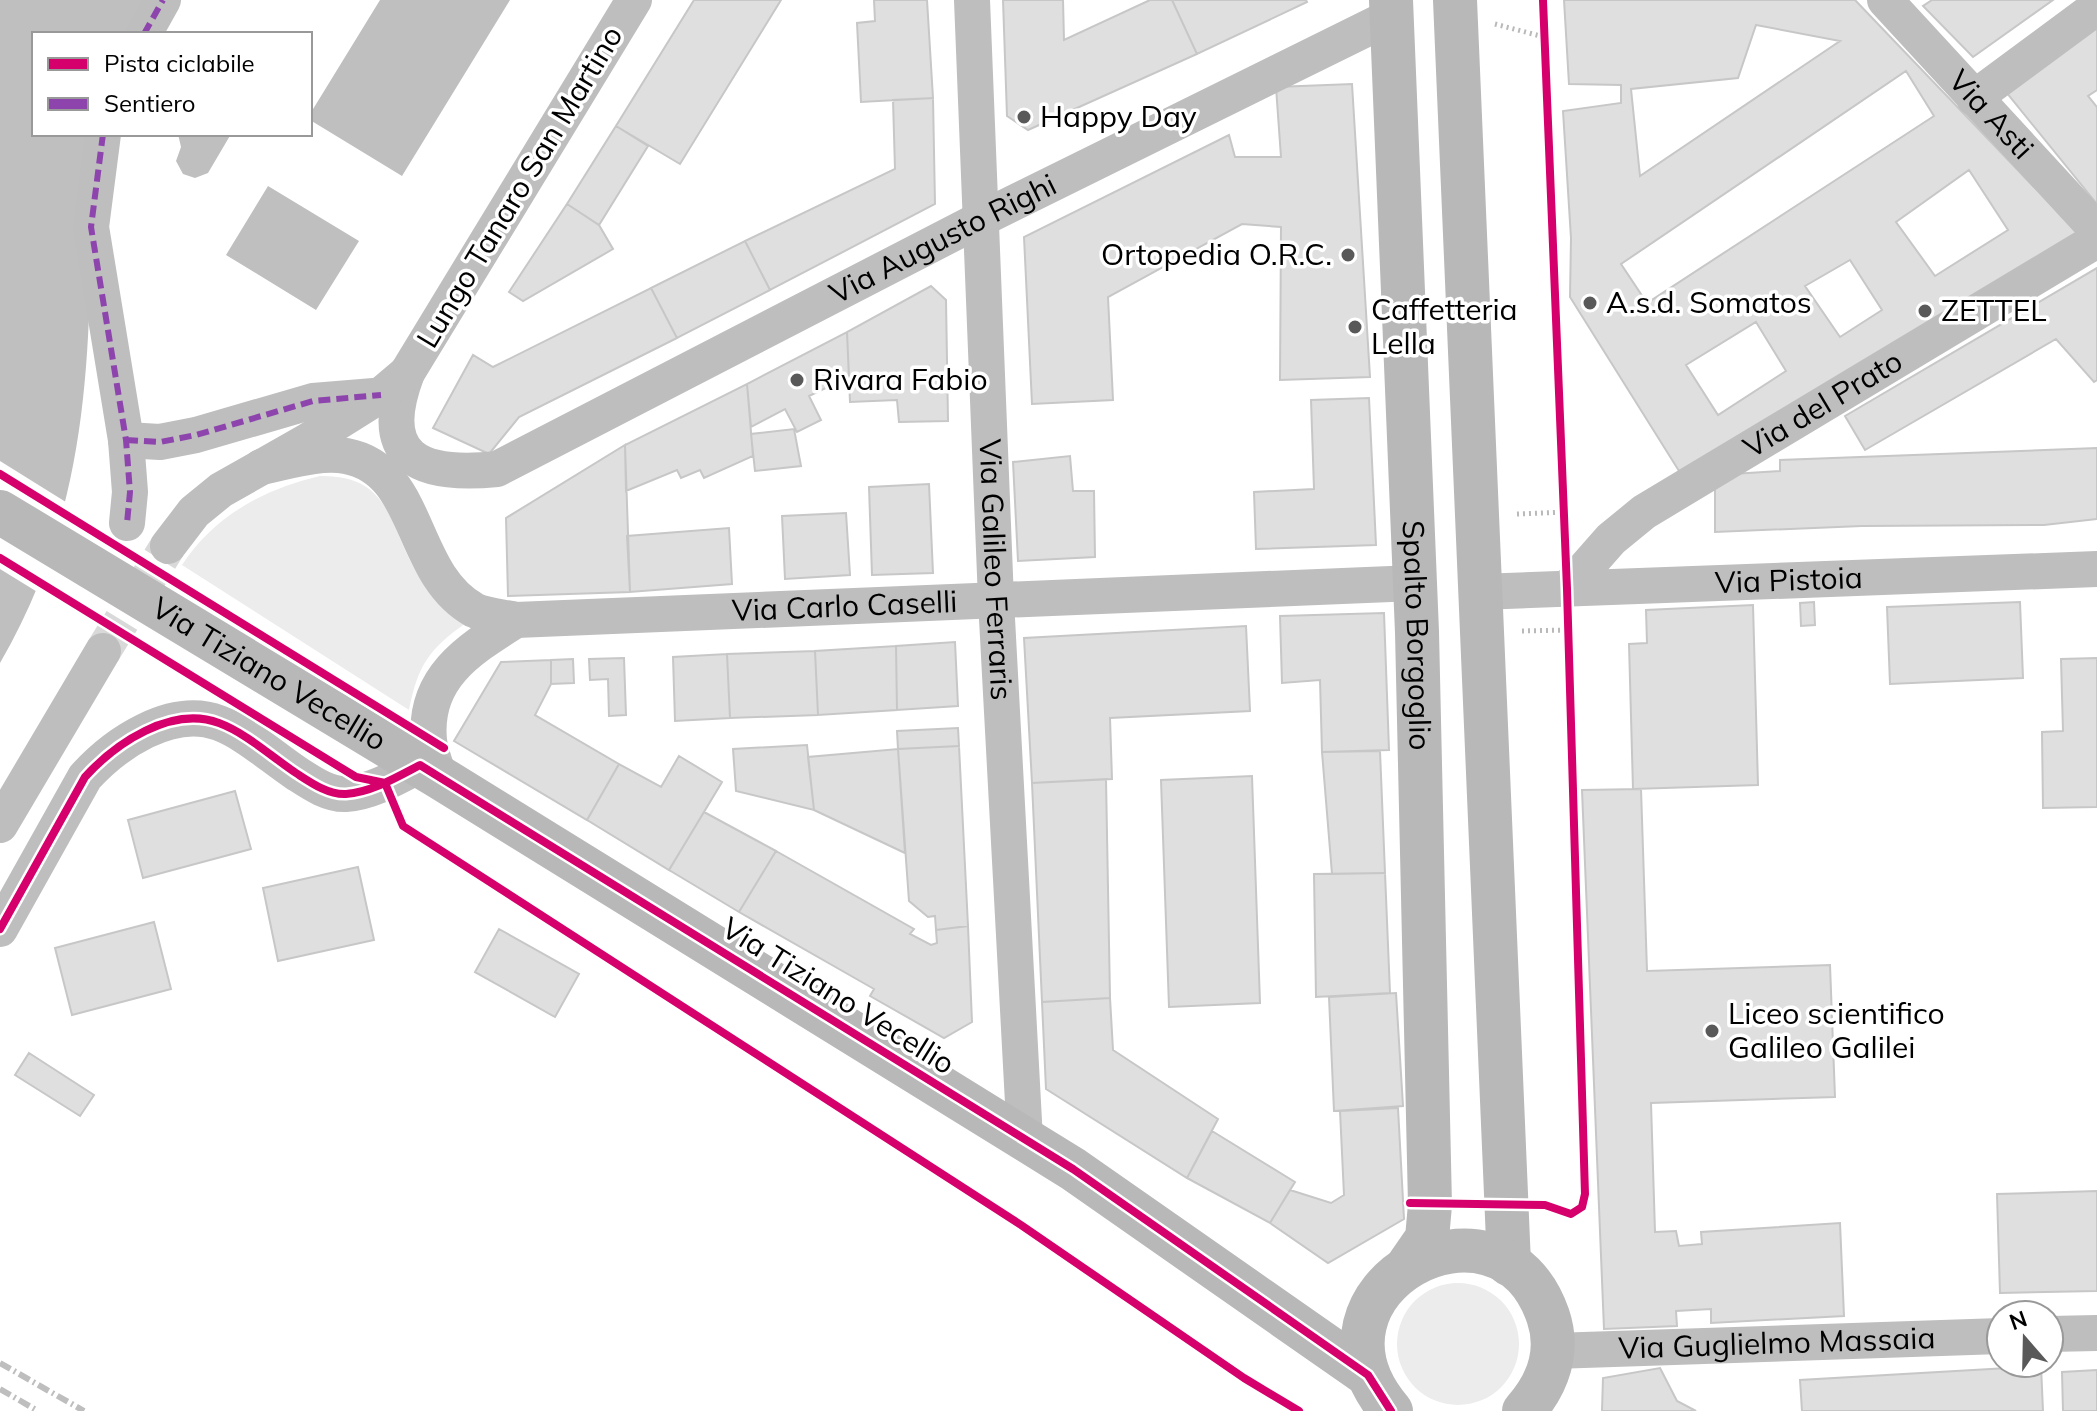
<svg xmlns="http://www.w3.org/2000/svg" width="2097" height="1411" font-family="Mulish,sans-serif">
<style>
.green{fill:#ececec}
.water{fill:#bfbfbf}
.pier{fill:#fff}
.building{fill:#dfdfdf;stroke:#c7c7c7;stroke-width:2;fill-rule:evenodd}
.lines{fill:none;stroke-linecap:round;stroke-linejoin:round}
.street-tunnel{stroke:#d9d9d9;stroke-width:36;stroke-dasharray:36 18;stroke-linecap:butt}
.path{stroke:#b9b9b9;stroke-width:5;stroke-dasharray:2 4;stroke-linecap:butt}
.street{stroke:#bebebe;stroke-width:36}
.secondary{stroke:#b8b8b8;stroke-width:44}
.rail{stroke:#bebebe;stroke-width:6;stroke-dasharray:12 4 2 4;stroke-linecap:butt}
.quiet{stroke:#8e44ad;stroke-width:6;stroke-dasharray:12 6;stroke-linecap:butt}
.cycleway-casing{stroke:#fff;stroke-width:13}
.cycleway{stroke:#d6006c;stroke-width:8}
.poi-dot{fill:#595959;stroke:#fff;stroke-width:3}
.labels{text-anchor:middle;stroke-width:7;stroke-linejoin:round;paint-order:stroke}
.street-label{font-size:30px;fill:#000;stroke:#fff}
.poi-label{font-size:30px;fill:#000;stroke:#fff;text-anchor:start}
</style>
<rect width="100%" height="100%" fill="#fff"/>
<path class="green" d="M320,476C388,475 388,520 414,568C426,591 447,607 466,623C429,649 418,665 409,710L182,565C214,516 264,489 320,476Z
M1397 1344a61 61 0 1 1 122 0a61 61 0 1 1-122 0Z"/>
<path class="water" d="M0,0H148L131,34H34V134H91C90,323 99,493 0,663Z
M380,0H510L402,176L310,120V114Z
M178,134H231L208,173L195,178L183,174L176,161L181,147Z
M268,186L359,241L316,310L226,255Z"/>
<path class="pier" d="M0,461L69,504L39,593L0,569Z"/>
<path class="building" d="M694,0H781L680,164L616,126Z
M874,0H927L933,98L861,102L857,23L875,21Z
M1003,0H1063L1064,40L1150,0H1172L1197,54L1028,130L1007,116Z
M1172,0H1306L1307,2L1197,54Z
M1564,0H1855L2080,235L1679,471L1570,297L1571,238L1563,111L1621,103V85L1569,84ZM1756,25L1840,41L1640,176L1631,89L1738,78ZM1906,71L1934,116L1647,303L1621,264ZM1969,170L2008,230L1935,276L1896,222ZM1850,260L1882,310L1840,337L1805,286ZM1756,322L1786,371L1718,415L1686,365Z
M1932,0H2053L1973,57L1923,6Z
M2097,26V90L2088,96L2097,107V204L2006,92Z
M1352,84L1370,377L1280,380L1281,227L1242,224L1108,297L1113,400L1032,404L1024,237L1229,135L1235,157H1281L1276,87Z
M933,98L935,204L770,290L745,241L895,169L893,100Z
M616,126L648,146L599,225L567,204Z
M567,204L599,225L613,249L523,301L509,292Z
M745,241L770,290L677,338L651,288Z
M2097,268V380L2094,382L2056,339L1865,450L1845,416Z
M931,286L946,300L948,421L899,422L897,400L850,402L847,332Z
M651,288L677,338L519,417L489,454L433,428L473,355L493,367Z
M847,332L849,377L809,396L821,420L797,432L785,409L751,427L747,384Z
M747,384L753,456L704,478L700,470L681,478L677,470L626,491L625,445Z
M1369,398L1376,545L1256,549L1254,492L1314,489L1311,400Z
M794,429L801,466L755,471L751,434Z
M625,445L630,592L508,596L506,518Z
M2097,448V519L2044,525L1862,526L1715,532V485L1732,474L1780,471V460Z
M1070,456L1073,491H1094L1095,557L1018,561L1013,462Z
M929,484L933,573L872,575L869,487Z
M846,513L850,575L785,579L782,516Z
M729,528L732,584L630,592L627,536Z
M1814,602L1815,625L1801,626L1800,603Z
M2020,602L2023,678L1890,684L1887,607Z
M1753,605L1758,785L1633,789L1629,644L1647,643L1646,610Z
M1384,613L1389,750L1322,752L1320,680L1282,683L1280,616Z
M1246,626L1250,711L1110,718L1112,779L1032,783L1024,638Z
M955,642L958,706L897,710L896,646Z
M896,646L897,710L818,715L815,651Z
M815,651L818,715L730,718L727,654Z
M727,654L730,718L675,721L673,657Z
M624,658L626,715L609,716L608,679L590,680L589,659Z
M2097,658V807L2043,808L2042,732L2063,731L2061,659Z
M573,659L574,683L551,684V660Z
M551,660V684L535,715L619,764L587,820L454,741L501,662Z
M958,728L959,746L898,749L897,731Z
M807,745L814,810L736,791L733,749Z
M959,746L968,926L936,930L935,916L928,917L909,901L898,749Z
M898,749L905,853L814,810L808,757Z
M1380,751L1385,873L1332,874L1322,752Z
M679,756L722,782L669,870L587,820L619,764L661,787Z
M1252,776L1260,1003L1169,1007L1161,780Z
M1106,779L1110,998L1042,1002L1032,783Z
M1641,789L1647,971L1830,965L1835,1097L1651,1103L1655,1232L1676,1231L1679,1246L1702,1244L1701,1232L1840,1223L1844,1316L1711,1323V1309L1676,1311L1677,1326L1604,1329L1582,790Z
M235,791L251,849L143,878L128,820Z
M704,812L776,851L739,912L669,870Z
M776,851L914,929L910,934L931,945L937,943L936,930L968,926L972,1022L944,1038L870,996L874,989L739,912Z
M358,867L374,940L278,961L263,888Z
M1385,873L1390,993L1316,997L1314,874Z
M154,922L171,989L72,1015L55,948Z
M499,929L579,974L555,1017L475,972Z
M1396,993L1403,1106L1334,1111L1329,997Z
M1110,998L1113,1050L1218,1119L1187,1178L1046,1089L1042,1002Z
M29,1053L94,1095L80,1116L15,1075Z
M1398,1108L1404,1219L1328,1263L1270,1223L1290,1190L1331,1203L1344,1195L1340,1111Z
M1212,1131L1295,1182L1270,1223L1187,1178Z
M2097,1191V1291L2000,1293L1997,1194Z
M2041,1366L2043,1411H1802L1800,1380Z
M1660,1368L1677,1401L1696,1411H1602L1603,1378Z
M2097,1370V1411H2063L2062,1372Z"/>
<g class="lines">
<path class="street-tunnel" d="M103,651L168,546"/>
<path class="path" d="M1495,24L1544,37
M1517,514L1564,512
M1522,631L1569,630"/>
<g class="street">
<path id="s1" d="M634,0L407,373C375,458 419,477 497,469L979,220L1392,16"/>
<path id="s2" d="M972,0L996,600L1025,1140"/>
<path id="s3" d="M1885,0L2097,230"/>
<path d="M144,34L163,0"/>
<path d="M1974,98L2097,7"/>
<path d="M103,134L91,227L126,440L130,492L127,523"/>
<path d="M126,440L160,442L196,435L313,401L374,396"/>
<path id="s4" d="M261,467C287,462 319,451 346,456C422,470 408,573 474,610C486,616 504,617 516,620L1415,583"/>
<path d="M168,546L194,512L221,490L306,442L381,395L407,373"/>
<path id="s5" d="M1567,589L1611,539L1644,512L2097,240"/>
<path id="s6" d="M1479,592L2097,569"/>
<path d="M439,777C436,765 430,752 429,740C423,677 470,649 516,620"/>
<path d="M0,825L103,651"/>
<path d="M0,929L85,777C115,744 171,705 219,723C246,733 272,757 296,773C310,782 328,795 346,794C372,792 397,777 420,765"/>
<path d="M2049,1334L2097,1333"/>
<path id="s7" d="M1553,1351L2001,1336"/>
</g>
<g class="secondary">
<path id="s8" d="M1391,0L1417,632L1430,1205L1427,1238L1409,1264"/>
<path d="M1455,0L1509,1264"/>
<path id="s9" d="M0,512L439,777L1073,1169L1368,1375"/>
<path d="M1391,1411C1287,1290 1499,1174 1548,1316C1560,1351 1548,1384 1524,1411"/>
</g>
<path class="rail" d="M0,1363L84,1411
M0,1389L38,1411"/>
<path class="quiet" d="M144,34L163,0
M103,134L91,227L126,440L130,492L127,523
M126,440L160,442L196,435L313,401L381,395"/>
<defs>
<path id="cycleway" d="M0,474L444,748
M0,558L356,777L385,783L403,826L1021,1225L1244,1378L1299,1411
M0,929L85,777C115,744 171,705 219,723C246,733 272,757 296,773C310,782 328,795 346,794C372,792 397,777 420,765L1073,1169L1368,1375L1391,1411
M1410,1203L1545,1205L1571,1214L1582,1207L1585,1194L1567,589L1543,0"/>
</defs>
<use href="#cycleway" class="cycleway-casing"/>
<use href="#cycleway" class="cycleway"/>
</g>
<g class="poi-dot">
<circle cx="1024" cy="117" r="8"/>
<circle cx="1348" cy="255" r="8"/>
<circle cx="1590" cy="303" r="8"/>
<circle cx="1925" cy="311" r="8"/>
<circle cx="1355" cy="327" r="8"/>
<circle cx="797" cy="380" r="8"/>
<circle cx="1712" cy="1031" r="8"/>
</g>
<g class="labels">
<g class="street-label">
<text dy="10" stroke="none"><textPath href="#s3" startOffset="156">Via Asti</textPath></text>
<text transform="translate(520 187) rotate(-59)" y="10">Lungo Tanaro San Martino</text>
<text dy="10" stroke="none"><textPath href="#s1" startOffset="1116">Via Augusto Righi</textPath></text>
<text dy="10" stroke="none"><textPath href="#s5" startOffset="318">Via del Prato</textPath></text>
<text dy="10" stroke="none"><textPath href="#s2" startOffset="570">Via Galileo Ferraris</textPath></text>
<text dy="10" stroke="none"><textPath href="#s6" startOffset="310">Via Pistoia</textPath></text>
<text dy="10" stroke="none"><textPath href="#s4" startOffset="666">Via Carlo Caselli</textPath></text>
<text dy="10" stroke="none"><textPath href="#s8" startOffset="636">Spalto Borgoglio</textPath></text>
<text dy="10" stroke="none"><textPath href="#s9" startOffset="314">Via Tiziano Vecellio</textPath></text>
<text transform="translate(838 996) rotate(32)" y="10">Via Tiziano Vecellio</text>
<text dy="10" stroke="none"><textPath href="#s7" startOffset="224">Via Guglielmo Massaia</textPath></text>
</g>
<g class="poi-label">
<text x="1040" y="127">Happy Day</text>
<text x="1332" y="265" text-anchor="end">Ortopedia O.R.C.</text>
<text x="1606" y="313">A.s.d. Somatos</text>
<text x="1371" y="320">Caffetteria<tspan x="1371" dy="34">Lella</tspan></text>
<text x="1941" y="321">ZETTEL</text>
<text x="813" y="390">Rivara Fabio</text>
<text x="1728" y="1024">Liceo scientifico<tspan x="1728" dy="34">Galileo Galilei</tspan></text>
</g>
</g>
<rect x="32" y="32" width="280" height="104" fill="#ffffff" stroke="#999999" stroke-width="2"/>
<rect x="48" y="58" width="40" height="12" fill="#d6006c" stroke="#999999" stroke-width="2"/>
<text x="104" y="72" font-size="24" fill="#000000">Pista ciclabile</text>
<rect x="48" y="98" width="40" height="12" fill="#8e44ad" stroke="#999999" stroke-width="2"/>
<text x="104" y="112" font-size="24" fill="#000000">Sentiero</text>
<g transform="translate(2025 1339) rotate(340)"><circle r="38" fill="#ffffff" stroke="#999999" stroke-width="2"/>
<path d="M0-6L14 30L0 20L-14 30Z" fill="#595959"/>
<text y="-12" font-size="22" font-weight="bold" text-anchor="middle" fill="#000000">N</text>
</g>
</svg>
